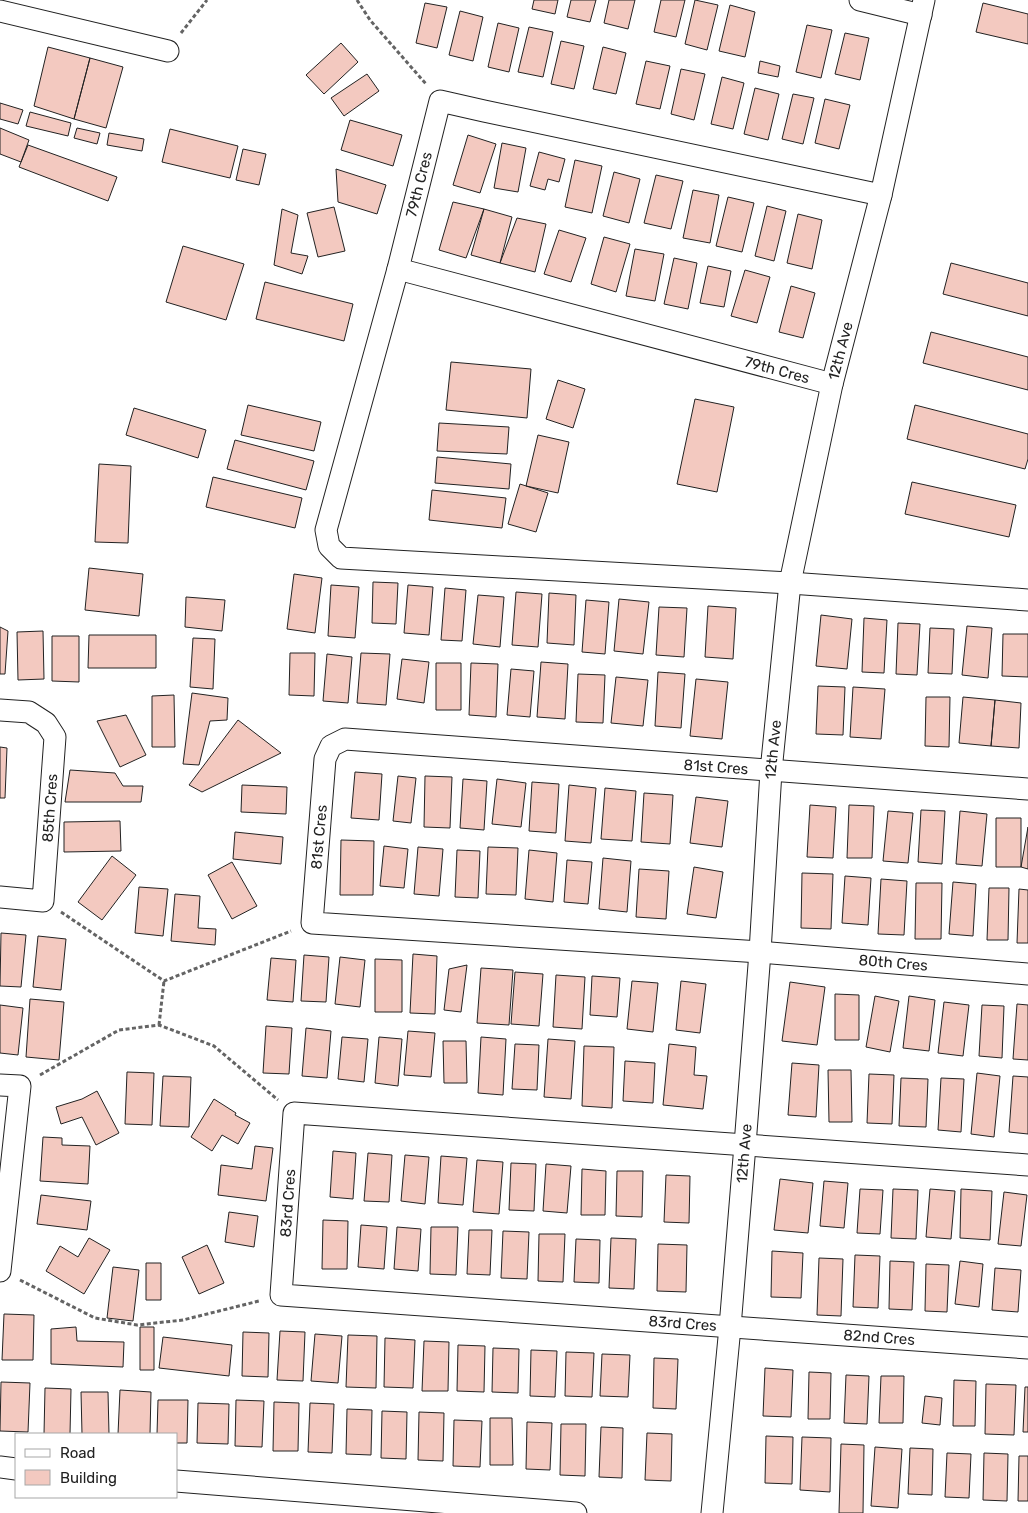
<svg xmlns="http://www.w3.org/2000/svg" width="1028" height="1513" font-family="Rubik,sans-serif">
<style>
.building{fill:#f3c9c0;stroke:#222}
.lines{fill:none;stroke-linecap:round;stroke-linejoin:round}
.street-casing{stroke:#222;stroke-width:23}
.path{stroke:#646464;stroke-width:3;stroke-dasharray:4 2.5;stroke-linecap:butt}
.street{stroke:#fff;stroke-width:21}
.labels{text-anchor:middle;stroke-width:4;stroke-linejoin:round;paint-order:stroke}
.street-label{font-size:15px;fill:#222;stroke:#fff}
</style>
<rect width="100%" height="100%" fill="#fff"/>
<path class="building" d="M534,0H558L555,14L532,9Z
M571,0H596L590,22L567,17Z
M609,0H635L628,29L604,23Z
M661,0H685L676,37L654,32Z
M695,0L718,5L707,50L685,44Z
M425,3L447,7L437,48L416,43Z
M983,3L1028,14V44L976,32Z
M730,5L755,12L745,57L719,51Z
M460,11L483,17L473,61L449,55Z
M498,23L519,28L509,72L488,67Z
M807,25L832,30L821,78L796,72Z
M529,27L553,32L543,77L518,72Z
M845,33L869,38L860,80L835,74Z
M561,41L584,46L574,89L551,84Z
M341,43L358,62L324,94L306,75Z
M48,47L90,58L74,119L34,106Z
M603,47L626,53L616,94L593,89Z
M90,58L123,67L106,128L74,119Z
M646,61L670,66L660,109L636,104Z
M760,61L780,66L778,77L758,73Z
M681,69L705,74L694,120L671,114Z
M367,74L379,91L344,116L331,98Z
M722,77L744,83L733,129L711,124Z
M755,88L779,94L768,140L744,134Z
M793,94L814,98L803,144L782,139Z
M825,99L850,105L839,149L815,143Z
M0,103L23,110L18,124L0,119Z
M30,112L71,123L68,136L26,126Z
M350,120L402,135L393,166L341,150Z
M0,128L29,140L21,162L0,154Z
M77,128L100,133L97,144L74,138Z
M170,129L238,146L230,178L162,162Z
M109,133L144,139L142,151L107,145Z
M468,135L496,144L480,193L453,185Z
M502,143L526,148L518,192L494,188Z
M28,145L117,177L108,201L19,167Z
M243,149L266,154L259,185L236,180Z
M539,152L565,159L559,182L548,179L545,190L530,186Z
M575,160L602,166L592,213L565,207Z
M336,169L386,185L377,214L338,202Z
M614,172L640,179L629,223L603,216Z
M656,175L683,181L671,229L644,223Z
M693,190L719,195L710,243L683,238Z
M728,197L754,203L742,252L716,246Z
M453,202L484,209L466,258L439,250Z
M767,206L786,211L774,261L755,256Z
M334,207L345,251L318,257L307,213Z
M282,209L298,215L291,253L308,256L302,274L274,265Z
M484,209L512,217L500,263L471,255Z
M798,214L822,220L812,269L787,263Z
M517,218L546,224L535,272L500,263Z
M559,230L586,238L571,282L544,274Z
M604,237L630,244L616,292L591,284Z
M183,246L244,264L226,320L166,302Z
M635,249L664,254L655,301L626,296Z
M674,258L697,263L688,309L664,304Z
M951,263L1028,283V316L943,294Z
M708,266L731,271L724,307L700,303Z
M745,270L770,277L757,323L731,316Z
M265,282L353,304L344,341L256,319Z
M791,286L815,293L803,338L779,332Z
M931,332L1028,357V390L923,363Z
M451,362L531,369L527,418L446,410Z
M558,380L585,389L573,428L546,419Z
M695,399L734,407L717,492L677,484Z
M248,405L321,422L314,451L241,435Z
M915,405L1028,434V459L1025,469L907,439Z
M134,408L206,430L198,458L126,435Z
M439,423L509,427L507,454L437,451Z
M538,435L569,442L558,493L526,486Z
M235,440L314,461L306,490L227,469Z
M437,457L511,464L509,489L435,483Z
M99,464L131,466L128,543L95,542Z
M213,477L302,498L295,528L206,507Z
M912,482L1016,505L1009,537L905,514Z
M520,484L548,493L536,532L508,524Z
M432,490L506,498L502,528L429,520Z
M89,568L143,574L139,616L85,610Z
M294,574L322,578L315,633L287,629Z
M373,582L398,583L396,624L372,623Z
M331,585L359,587L355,638L328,636Z
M408,585L433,587L429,635L404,633Z
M445,588L466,590L462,641L441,640Z
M516,592L542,594L538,647L512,645Z
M549,593L576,595L574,645L547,643Z
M478,595L504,597L500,647L473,644Z
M186,597L225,600L222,631L185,627Z
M619,599L649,602L643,654L614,651Z
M586,600L609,602L605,654L582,652Z
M708,606L736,608L733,659L705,657Z
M659,607L687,608L684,657L656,655Z
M821,615L852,619L847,669L816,666Z
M864,618L887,620L884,673L862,672Z
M898,623L920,624L917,675L896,674Z
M967,626L992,628L988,678L962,675Z
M0,627L8,631L5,674H0Z
M930,628L954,629L952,674L928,673Z
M43,631L44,679L18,680L17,632Z
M1003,634H1028V677L1002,676Z
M89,635H156V668H88Z
M52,636H79V682L52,681Z
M193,638L215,639L213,689L190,687Z
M290,653H315L314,696L289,695Z
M361,653L390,654L386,705L357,703Z
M327,654L352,657L348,703L323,701Z
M402,659L429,662L424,703L397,699Z
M541,662L568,664L565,719L537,717Z
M436,663H461V710H436Z
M471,663L498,664L496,717L469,715Z
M511,669L534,671L530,717L507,715Z
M658,672L685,674L681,728L655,726Z
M578,674L605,675L603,723L576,722Z
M616,677L648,680L643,726L611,723Z
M696,679L728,682L722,739L690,736Z
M818,686L845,687L843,735L816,734Z
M853,687L885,689L881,739L850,737Z
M192,693L228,698L227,720L210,721L199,765L183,764Z
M174,695L175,747H152V696Z
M926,697H950L949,747L925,746Z
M963,697L995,700L991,746L959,743Z
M995,700L1021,703L1019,748L991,746Z
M126,715L146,755L120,767L97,721Z
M238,720L281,753L202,792L189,785Z
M0,747L7,748L5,798H0Z
M70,770L115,773L123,786H143L141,802H65Z
M355,772L382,774L379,820L351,818Z
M398,776L416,778L411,823L393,821Z
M425,776L452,777L450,828L424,827Z
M463,779L487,781L484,830L460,828Z
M497,779L526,783L521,827L492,824Z
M532,782L559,784L556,833L529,831Z
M242,785L287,787L286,814L241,812Z
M569,785L596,788L591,843L565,841Z
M605,788L636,791L632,841L601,839Z
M644,793L673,795L670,844L641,842Z
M696,797L728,801L722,847L690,843Z
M810,805L836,807L833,858L807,857Z
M849,805L874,806L872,858H847Z
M921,810L945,811L942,864L918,862Z
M888,811L913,813L908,863L883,861Z
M960,811L987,814L982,866L956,864Z
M996,818H1021V867H996Z
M120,821L121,851L64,852V822Z
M1028,827V869L1021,867Z
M235,832L283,837L281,864L233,859Z
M341,840L374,841L373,895H340Z
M384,846L408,849L404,888L380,886Z
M418,847L443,849L439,896L414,894Z
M488,847L518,848L516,895L486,894Z
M457,850L480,851L478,898L455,897Z
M529,850L557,853L553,902L525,899Z
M112,856L136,875L102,920L78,902Z
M603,858L631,861L627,912L599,909Z
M567,860L592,862L588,904L564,902Z
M232,862L257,906L232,919L208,875Z
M694,867L723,872L716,918L687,914Z
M639,869L669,871L666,919L636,917Z
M802,873L833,874L831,929L801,928Z
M845,876L871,878L868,925L842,923Z
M881,879L907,881L904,935L878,934Z
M953,882L976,884L973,936L949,934Z
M916,883H942L941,939H915Z
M139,887L168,889L163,936L135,933Z
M989,888H1009L1008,940H987Z
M1019,889L1028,890V943H1017Z
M175,894L200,896L198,928L216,929L215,945L171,941Z
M1,933L26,935L21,987L0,986Z
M38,936L66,939L61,990L33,987Z
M413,954L437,956L435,1014L410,1013Z
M304,955L329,957L326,1002L301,1001Z
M340,957L365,960L360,1007L335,1004Z
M271,958L296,960L293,1002L267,1000Z
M375,959L402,960V1012H375Z
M467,965L461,1012L444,1010L449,969Z
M481,968L513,970L509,1025L477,1023Z
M515,972L543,974L539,1026L511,1024Z
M556,975L585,977L582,1029L553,1027Z
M592,976L620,978L617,1017L590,1015Z
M632,981L658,983L653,1032L627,1029Z
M681,981L706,984L700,1033L676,1030Z
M790,982L825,987L817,1045L782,1041Z
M835,994L859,995V1040H835Z
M875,996L899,1001L890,1052L866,1047Z
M909,996L935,1000L929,1051L903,1048Z
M30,999L64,1002L59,1060L26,1057Z
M944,1002L969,1005L963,1056L938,1053Z
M1017,1004L1028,1005V1060L1013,1059Z
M0,1005L23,1008L18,1055L0,1053Z
M982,1005L1004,1006L1002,1058L979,1056Z
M266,1026L292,1028L289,1074L263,1073Z
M306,1028L331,1031L327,1078L302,1076Z
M408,1031L435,1033L431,1077L404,1075Z
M342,1037L368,1039L364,1082L338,1079Z
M379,1037L402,1039L398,1086L375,1083Z
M481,1037L506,1039L503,1095L478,1093Z
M548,1039L575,1041L571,1099L544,1097Z
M443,1041H466L467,1083H444Z
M515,1044L539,1045L537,1090L512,1089Z
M669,1044L696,1047L694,1075L707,1076L703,1109L663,1105Z
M584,1046L614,1047L612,1108L582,1106Z
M625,1061L655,1063L653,1103L623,1101Z
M792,1063L819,1065L816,1117L788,1115Z
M828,1070H851L852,1122H829Z
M127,1072L154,1073L152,1125L125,1124Z
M977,1073L1000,1076L994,1137L971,1134Z
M869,1074L894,1075L892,1124L867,1123Z
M163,1076L191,1077L189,1127L160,1126Z
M1013,1076L1028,1077V1134L1009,1132Z
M901,1078L928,1079L926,1127L899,1126Z
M941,1078L964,1079L961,1132L938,1130Z
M97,1091L119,1133L96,1145L82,1117L61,1124L56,1107L82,1099Z
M214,1099L236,1113L235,1115L250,1123L238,1144L222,1135L212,1151L191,1137Z
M43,1137L62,1138V1145L90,1146L88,1184L40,1181Z
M255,1146L273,1148L266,1201L218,1195L221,1165L252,1169Z
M333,1151L356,1153L353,1199L330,1197Z
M368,1153L392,1155L389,1202L364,1201Z
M405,1155L429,1157L425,1204L401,1201Z
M441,1156L467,1158L463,1205L438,1203Z
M477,1160L503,1162L499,1214L473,1212Z
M511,1163L536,1164L534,1211L509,1210Z
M546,1164L571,1166L567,1213L543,1211Z
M582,1169L606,1171L605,1215H581Z
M617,1171H643L642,1217L616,1216Z
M666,1175L690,1176L689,1223L664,1222Z
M780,1179L813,1183L808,1233L774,1230Z
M824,1181L848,1183L844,1228L820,1226Z
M860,1189L883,1190L880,1234L857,1233Z
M893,1189L918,1190L916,1239L891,1238Z
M930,1189L955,1191L951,1239L926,1237Z
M961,1189L992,1191L990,1240L960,1238Z
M1004,1192L1027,1195L1021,1246L998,1244Z
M41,1195L91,1201L87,1230L37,1224Z
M229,1212L258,1216L254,1247L225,1242Z
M323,1220L348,1221L347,1269H322Z
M361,1225L387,1227L384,1269L358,1267Z
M397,1227L421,1229L418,1271L394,1269Z
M431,1227H458L456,1275L430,1274Z
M469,1230H492L490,1275L467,1274Z
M503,1231L529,1232L527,1279L501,1278Z
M539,1234H565L563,1282L538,1281Z
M89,1238L110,1250L84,1294L46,1271L60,1246L78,1257Z
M611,1238L636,1239L634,1289L609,1288Z
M576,1239L600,1240L599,1283L574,1282Z
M658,1244L687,1245L686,1292L657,1291Z
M207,1245L224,1283L199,1294L182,1257Z
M772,1251L803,1253L801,1298L771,1297Z
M855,1255L880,1256L878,1308L853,1307Z
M819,1258L843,1259L841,1316L817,1315Z
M890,1261L914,1262L912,1310L889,1309Z
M960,1261L983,1264L979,1307L955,1304Z
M146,1263H161V1300H146Z
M926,1264L949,1265L947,1312L925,1311Z
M113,1267L139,1270L133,1321L107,1318Z
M995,1268L1021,1270L1018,1312L992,1310Z
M4,1314L34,1315L33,1360H2Z
M76,1327L77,1341L124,1342L123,1367L51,1364V1329Z
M140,1327H154V1370H140Z
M280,1331L305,1332L303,1381L277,1380Z
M243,1332L269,1333L268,1377L242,1376Z
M315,1334L342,1336L338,1383L311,1381Z
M348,1335L377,1336L376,1388L346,1387Z
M163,1337L232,1345L229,1376L159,1368Z
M385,1338L415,1340L413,1388L384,1387Z
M424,1341L449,1342L448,1391H422Z
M458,1345L485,1346L484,1392L457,1391Z
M493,1348L519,1349L518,1393L492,1392Z
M531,1350L557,1351L555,1397L530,1396Z
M566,1352L594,1353L592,1397L565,1396Z
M602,1354L630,1355L628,1397L600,1396Z
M654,1358L678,1359L676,1409L653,1408Z
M765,1368L793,1370L791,1417L763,1416Z
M809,1372L831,1373L830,1419H808Z
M846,1375L869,1376L867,1424L844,1423Z
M881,1376H904L903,1423H879Z
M954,1380L976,1381L975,1426H953Z
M1,1382L30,1383L28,1432L0,1431Z
M986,1384L1016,1385L1014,1435L985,1434Z
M1025,1387H1028V1432H1023Z
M45,1388L71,1389L70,1434H44Z
M120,1390L151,1392L150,1434H118Z
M81,1392H108L109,1434H82Z
M925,1396L942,1398L940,1425L922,1423Z
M158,1400H188L187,1443H176V1434H157Z
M236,1400L264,1401L262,1447L235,1446Z
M274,1402L299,1403L298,1451H273Z
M198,1403L229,1404L228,1444L197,1443Z
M310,1403L334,1404L332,1453L308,1452Z
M347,1409L372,1410L371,1455L346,1454Z
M382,1411L407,1412L406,1459L381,1458Z
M419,1412L444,1413L443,1461L418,1460Z
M490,1418H512L513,1465H490Z
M454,1420L482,1421L480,1467L453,1466Z
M527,1422L552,1423L550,1470L526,1469Z
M561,1424H586L585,1476L560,1475Z
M601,1427L623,1428L622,1478L599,1477Z
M647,1433L672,1434L671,1481L645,1480Z
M766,1436L793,1437L792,1484L765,1483Z
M802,1437L831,1438L830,1492L800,1490Z
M841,1444L864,1445L863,1513H839Z
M875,1447L902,1449L898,1508L871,1506Z
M910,1448L933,1449L932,1495L908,1494Z
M947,1453L971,1454L969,1498L945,1497Z
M984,1453L1008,1454L1007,1501L983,1500Z
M1019,1456H1028V1501H1018Z"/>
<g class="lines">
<defs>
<g id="street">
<path d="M860,0L921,15"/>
<path d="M0,11L168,51"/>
<path d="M398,269L326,530L329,546L341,558L790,583L1028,600"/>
<path id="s1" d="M832,384L398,269L440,101L484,111L881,195"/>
<path d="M0,710L29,712L46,723L55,737L43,901L0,897"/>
<path id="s2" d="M1028,789L345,739L331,746L325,759L312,923L760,952L1028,974"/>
<path d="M0,1085L20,1086L0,1271"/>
<path id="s3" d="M1028,1165L294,1113L281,1295L1028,1348"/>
<path d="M0,1467L16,1469"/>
<path d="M176,1481L576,1513"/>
<path id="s4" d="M712,1513L730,1327L745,1145L760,952L771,771L790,583L832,384L881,195L924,0"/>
</g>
</defs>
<use href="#street" class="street-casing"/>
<path class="path" d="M357,0L370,20L426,84
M181,33L207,0
M61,912L164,981L291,931
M159,1025L164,981
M40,1075L119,1030L159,1025L214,1046L278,1100
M20,1280L95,1318L137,1325L183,1320L259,1301"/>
<use href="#street" class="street"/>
</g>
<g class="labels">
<g class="street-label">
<text dy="5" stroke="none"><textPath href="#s1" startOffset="536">79th Cres</textPath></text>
<text dy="5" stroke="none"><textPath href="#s4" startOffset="1171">12th Ave</textPath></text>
<text transform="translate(777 370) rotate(15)" y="5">79th Cres</text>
<text dy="5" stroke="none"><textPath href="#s4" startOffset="766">12th Ave</textPath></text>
<text transform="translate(716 767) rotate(4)" y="5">81st Cres</text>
<text transform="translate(50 808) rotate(-86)" y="5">85th Cres</text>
<text transform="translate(319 837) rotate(-85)" y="5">81st Cres</text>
<text dy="5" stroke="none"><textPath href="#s2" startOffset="1462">80th Cres</textPath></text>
<text dy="5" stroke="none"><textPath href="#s4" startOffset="361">12th Ave</textPath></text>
<text transform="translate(288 1203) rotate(-86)" y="5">83rd Cres</text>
<text dy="5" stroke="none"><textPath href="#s3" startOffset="1321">83rd Cres</textPath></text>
<text dy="5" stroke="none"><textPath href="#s3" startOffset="1518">82nd Cres</textPath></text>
</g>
</g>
<rect x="15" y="1433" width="162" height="65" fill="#ffffff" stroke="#a7a7a7"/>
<rect x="25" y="1449" width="25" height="8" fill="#ffffff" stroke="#a7a7a7"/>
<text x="60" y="1458" font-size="15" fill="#222222">Road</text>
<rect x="25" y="1470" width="25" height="15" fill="#f3c9c0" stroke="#a7a7a7"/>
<text x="60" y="1483" font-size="15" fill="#222222">Building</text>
</svg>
